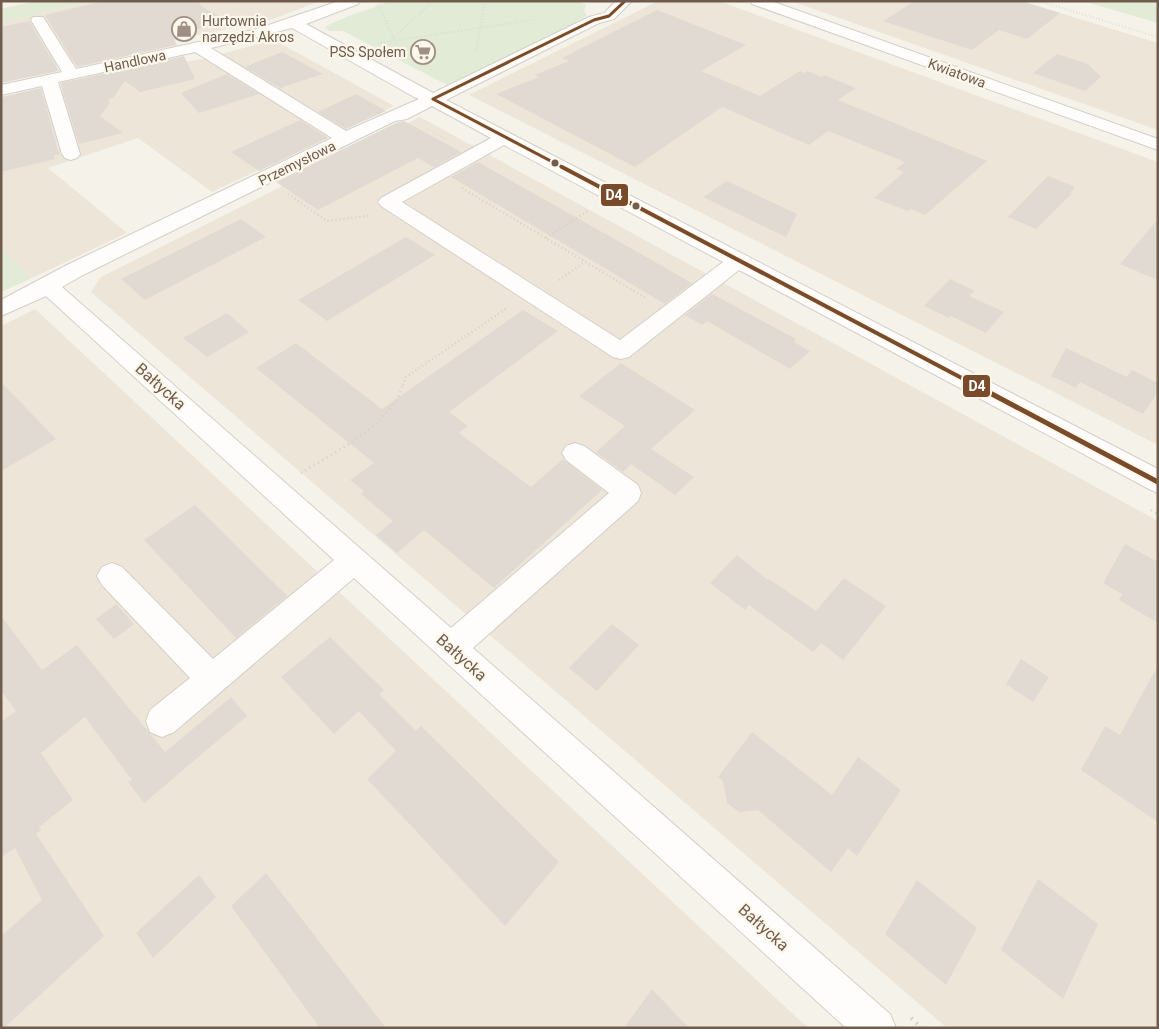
<svg xmlns="http://www.w3.org/2000/svg" width="1159" height="1029" font-family="Roboto,sans-serif">
<style>
.residential{fill:#ede5d8}
.green{fill:#e1ebd6}
.building{fill:#e1dad2}
.lines{fill:none;stroke-linecap:round;stroke-linejoin:round}
.minor-casing{stroke:#d4cfc8;stroke-width:2}
.path-far3{stroke:#d7d0cb;stroke-width:2;stroke-dasharray:0.5 2.5;stroke-linecap:butt}
.path-far2{stroke:#d7d0cb;stroke-width:2.5;stroke-dasharray:1 3;stroke-linecap:butt}
.path-far1{stroke:#d7d0cb;stroke-width:3;stroke-dasharray:1 4;stroke-linecap:butt}
.path{stroke:#d7d0cb;stroke-width:4;stroke-dasharray:2 5;stroke-linecap:butt}
.minor{fill:#fefdfc;fill-rule:evenodd}
.bus-1-far2-casing{stroke:#fdf7eb;stroke-width:5.5}
.bus-1-far1-casing{stroke:#fdf7eb;stroke-width:7}
.bus-1-casing{stroke:#fdf7eb;stroke-width:9}
.bus-1-far2{stroke:#7a4b2a;stroke-width:3}
.bus-1-far1{stroke:#7a4b2a;stroke-width:4}
.bus-1{stroke:#7a4b2a;stroke-width:5}
.bus-dot{fill:#705c4d;stroke:#fdf7eb;stroke-width:2}
.labels{text-anchor:middle;stroke-width:4.5;stroke-linejoin:round;paint-order:stroke}
.far-poi-label{font-size:14px;fill:#705c4d;stroke:#fdf7eb;text-anchor:start}
.far-street-label{font-size:14px;fill:#705c4d;stroke:#fdf7eb}
.street-label{font-size:16px;fill:#705c4d;stroke:#fdf7eb}
.line-badge{stroke:#fdf7eb;stroke-width:2}
.badge-label{font-size:14px;text-anchor:middle;font-weight:bold;fill:#fff}
</style>
<rect width="100%" height="100%" fill="#f5f2ea"/>
<path class="residential" d="M92,1H320L273,19L1,78V22Z
M658,1H719L1158,162V445L469,95Z
M791,1H1021L1158,43V130Z
M274,40L394,106L212,192L138,138L48,168L127,233L32,278L1,249V106L114,81V78L205,58Z
M420,117L1158,521V1028H947L91,292L101,277Z
M35,309L808,1028H1V326Z"/>
<path class="green" d="M36,1H92L1,22V9Z
M391,1H578L586,5L584,10L587,16L549,37L447,85L343,31H329L325,27C346,15 369,10 391,1Z
M1083,1H1158V23Z
M1,249L32,278L1,292Z"/>
<path class="building" d="M104,1H197L203,7L230,22L172,35L177,45L77,67L45,15Z
M915,1H1021L1060,13L1027,39L999,30L972,50L883,21Z
M657,10L746,45L701,71L760,96L800,71L804,73L808,71L822,77L824,75L856,88L838,100L987,161L925,215L911,209L908,211L874,198L904,172L896,169L905,162L828,131L809,145L722,107L635,167L496,94L539,77L535,75L569,61L562,58Z
M29,21L59,71L1,83V27Z
M282,52L323,74L280,88L245,67Z
M1057,54L1088,64L1101,77L1085,91L1033,73Z
M184,56L195,79L140,92L125,81L113,98L108,99L110,103L100,116L123,133L79,144L60,83Z
M227,74L259,94L199,113L181,93Z
M41,88L59,154L54,155L55,159L1,172V97Z
M356,94L386,111L346,129L318,112Z
M300,120L328,138L259,171L231,152Z
M404,121L461,152L434,167L418,158L318,210L276,182L396,123Z
M478,162L602,232L692,283L665,304L451,177Z
M1048,176L1075,187L1070,193H1072L1036,229L1008,217Z
M727,181L797,214L786,237L703,197Z
M241,219L266,237L145,300L121,279Z
M1158,219V280L1120,264Z
M406,237L435,255L327,321L298,300Z
M950,279L975,291L969,296L1004,312L986,333L951,316L949,318L924,306Z
M712,294L796,339L794,342L810,351L790,369L707,321L702,325L685,315Z
M523,310L558,331L449,412L468,426L459,433L531,487L563,459L602,490L494,588L424,530L397,553L376,535L393,521L361,494L364,491L350,480L374,463L256,368L296,343L382,409Z
M227,313L249,332L207,357L183,338Z
M1066,348L1127,377L1132,370L1158,383V392L1143,414L1080,382L1076,388L1051,376Z
M621,363L695,410L651,449L694,477L675,495L631,464L623,472L596,452L625,426L579,396Z
M1,382L56,439L1,471Z
M195,505L287,596L236,638L144,540Z
M1125,544L1158,562V623L1119,600L1122,594L1103,583Z
M737,555L768,580L769,579L816,611L844,578L886,606L843,660L821,643L813,652L749,605L745,610L710,583Z
M116,604L134,624L114,639L96,619Z
M1,616L42,670L77,645L165,752L231,697L247,716L144,803L128,782L132,780L85,717L41,753L73,800L39,827L41,830L36,834L104,936L4,1028H1V936L42,900L15,848L1,857V722L16,711L1,690Z
M612,624L639,645L597,691L569,668Z
M330,637L384,690L379,694L416,731L421,726L559,862L505,926L367,779L396,751L359,711L334,734L281,677Z
M1021,659L1049,677L1033,702L1006,684Z
M1158,665V822L1081,770L1105,726L1120,735Z
M752,732L832,795L858,757L901,790L857,856L848,848L831,872L758,810L739,812L727,803L723,781L718,777Z
M266,873L308,927L386,1028H320L231,906Z
M199,875L216,897L153,958L136,933Z
M1038,879L1098,924L1063,999L1001,950Z
M917,880L977,928L946,985L885,934Z
M652,989L689,1028H624Z"/>
<g class="lines">
<defs>
<path id="minor" d="M339,1H360L358,4L306,24L433,93L589,17L604,13L616,1H632L614,19L599,23L446,100L1158,469V493L1149,489L739,270L629,357L621,359L613,357L381,206L378,202L381,198L491,138L432,106L407,119L395,121L83,275L62,287L451,628L609,493L566,460L562,453L566,446L575,443L584,446L638,485L641,493L638,501L473,648L890,1014L896,1028H846L354,578L174,732L162,737L150,732L146,721L150,710L190,678L102,585L97,576L102,567L112,563L122,567L213,659L334,560L46,296L1,316V300L67,265L332,138L195,52L58,82L80,154L77,158L71,160L65,158L62,154L42,86L1,95V85L62,72L31,20L33,17H43L76,69L257,29ZM292,28L414,97L419,99L346,131L211,48ZM504,145L723,262L620,340L402,202Z
M750,1H771L1158,139V150L752,4Z"/>
</defs>
<use href="#minor" class="minor-casing"/>
<path class="path-far3" d="M1039,1L1158,37
M378,4L393,38
M376,6L387,1
M378,43L540,19
M476,52L485,1
M403,55L393,38L433,1
M422,66L429,65L433,72
M427,129L448,140"/>
<path class="path-far2" d="M462,188L646,298
M288,194L327,221L368,216
M546,238L589,210
M559,280L585,262
M403,385L406,377L507,308"/>
<path class="path-far1" d="M301,473C333,453 394,423 403,384
M1151,510L1158,514"/>
<path class="path" d="M911,1018L922,1028"/>
<use href="#minor" class="minor"/>
<defs>
<path id="bus-1-far2" d="M433,99L564,168
M433,99L594,20L609,16L625,1"/>
<path id="bus-1-far1" d="M562,167L975,385"/>
<path id="bus-1" d="M973,384L1158,482"/>
</defs>
<use href="#bus-1-far2" class="bus-1-far2-casing"/>
<use href="#bus-1-far1" class="bus-1-far1-casing"/>
<use href="#bus-1" class="bus-1-casing"/>
<use href="#bus-1-far2" class="bus-1-far2"/>
<use href="#bus-1-far1" class="bus-1-far1"/>
<use href="#bus-1" class="bus-1"/>
</g>
<defs>
<symbol id="shop-ring" viewBox="-11 -11 22 22"><circle r="9.5" fill="#fdf7eb" stroke="#9f9084" stroke-width="1.5"/><path d="M-5-2.5h2.3a2.7 3.5 0 0 1 5.4 0H5L5.5 6h-11ZM-1.5-2.5h3a1.5 2.3 0 0 0-3 0Z" fill="#9f9084"/></symbol>
<symbol id="supermarket-ring" viewBox="-11 -11 22 22"><circle r="9.5" fill="#fdf7eb" stroke="#9f9084" stroke-width="1.5"/><path d="M-6-5.5h2.5l.6 2H6L4.5 2H-2.5L-4.4-4H-6ZM-1.5 3.2a1.3 1.3 0 1 0 .1 0ZM3 3.2a1.3 1.3 0 1 0 .1 0Z" fill="#9f9084"/></symbol>
</defs>
<g fill-rule="evenodd">
<use href="#shop-ring" x="170" y="15" width="28" height="28"/>
<use href="#supermarket-ring" x="409" y="38" width="28" height="28"/>
</g>
<g class="bus-dot">
<circle cx="555" cy="163" r="4.5"/>
<circle cx="636" cy="206" r="4.5"/>
</g>
<g class="labels">
<g class="far-poi-label">
<text x="202" y="26">Hurtownia<tspan x="202" dy="16">narzędzi Akros</tspan></text>
<text x="406" y="57" text-anchor="end">PSS Społem</text>
</g>
<g class="far-street-label">
<text transform="translate(135 61) rotate(-12)" y="5">Handlowa</text>
<text transform="translate(957 73) rotate(20)" y="5">Kwiatowa</text>
<text transform="translate(297 163) rotate(-26)" y="5">Przemysłowa</text>
</g>
<g class="street-label">
<text transform="translate(161 386) rotate(42)" y="6">Bałtycka</text>
<text transform="translate(462 657) rotate(42)" y="6">Bałtycka</text>
<text transform="translate(764 927) rotate(42)" y="6">Bałtycka</text>
</g>
</g>
<g class="line-badge">
<rect x="600" y="183" width="29" height="24" rx="5" fill="#7a4b2a"/>
<rect x="962" y="374" width="29" height="24" rx="5" fill="#7a4b2a"/>
</g>
<g class="badge-label">
<text x="614" y="200">D4</text>
<text x="977" y="391">D4</text>
</g>
<rect width="1159" height="1029" fill="none" stroke="#705c4d" stroke-width="5"/>
</svg>
